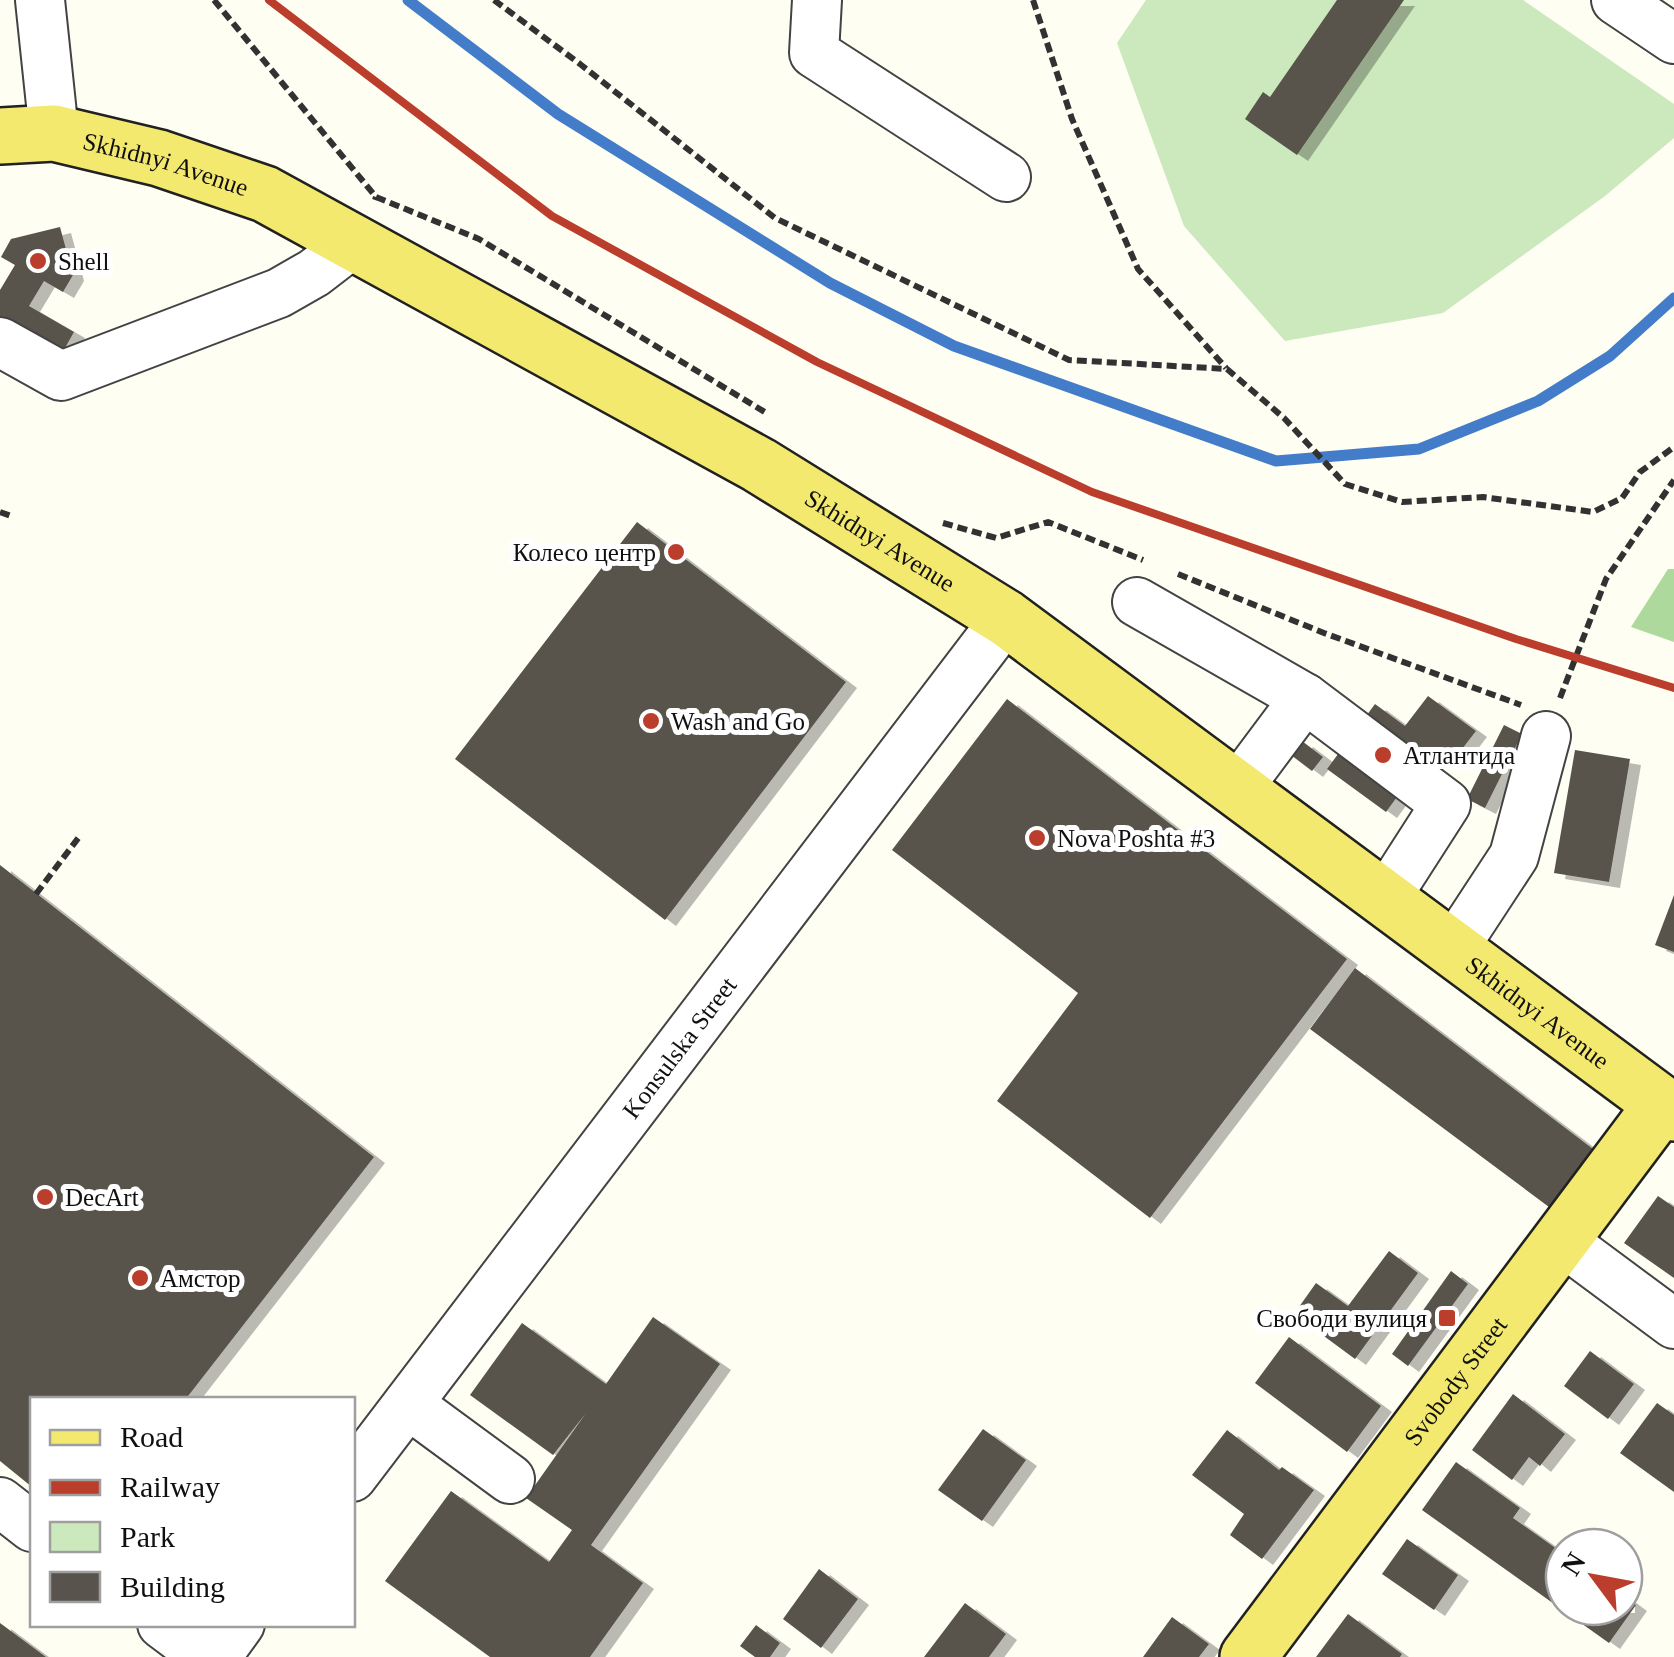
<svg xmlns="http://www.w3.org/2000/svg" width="1674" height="1657" font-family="'Times New Roman',serif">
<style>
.green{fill:#cce8bd}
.forest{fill:#aed99c}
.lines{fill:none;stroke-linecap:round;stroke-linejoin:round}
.stream{stroke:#437dc9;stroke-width:11}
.building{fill:#58534c;filter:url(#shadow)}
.minor-casing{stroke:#434343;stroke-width:52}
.major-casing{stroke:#212121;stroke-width:60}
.path{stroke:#323232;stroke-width:6;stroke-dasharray:10 5;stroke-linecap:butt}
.minor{stroke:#fff;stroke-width:48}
.major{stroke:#f3e96e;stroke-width:55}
.rail{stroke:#bb3d2c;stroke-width:8}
.poi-dot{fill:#bb3d2c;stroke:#fff;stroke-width:4}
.labels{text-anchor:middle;stroke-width:10;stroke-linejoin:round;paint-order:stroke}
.street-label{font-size:25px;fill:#101010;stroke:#fff}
.poi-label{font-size:25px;fill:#101010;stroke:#fff;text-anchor:start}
</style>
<defs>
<filter id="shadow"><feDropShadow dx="11" dy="6" stdDeviation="0" flood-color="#0004"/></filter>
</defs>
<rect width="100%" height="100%" fill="#fefef3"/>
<path class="green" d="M1146,0H1523L1674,104V138L1605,196L1443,313L1285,341L1184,226L1117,43Z"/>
<path class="forest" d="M1668,569H1674V642L1631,627Z"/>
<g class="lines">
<path class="stream" d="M408,0L558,114L830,283L954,346L1276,461L1419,449L1538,401L1610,356L1674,298"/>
</g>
<path class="building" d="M1337,0H1404L1297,155L1245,119L1263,92L1270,97Z
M60,227L73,275L63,292L44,281L29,306L74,332L52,371L0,358V290L15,265L1,257L11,239Z
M637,522L846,682L665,920L455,759Z
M1428,696L1476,731L1452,762L1433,748L1386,812L1327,769L1375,704L1405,726Z
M1007,699L1347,959L1150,1218L997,1101L1078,993L892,850Z
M1504,725L1522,734L1485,808L1467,799Z
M1302,741L1323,757L1312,771L1291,755Z
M1575,750L1630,759L1609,882L1554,873Z
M0,865L374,1157L185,1400H32V1487L0,1461Z
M1674,895V952L1655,945Z
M1355,968L1593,1149L1549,1207L1310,1029Z
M1658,1196L1674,1207V1278L1624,1243Z
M1389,1251L1418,1273L1355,1359L1294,1314L1316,1283L1348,1306Z
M1451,1271L1468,1284L1408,1366L1392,1354Z
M653,1317L720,1364L591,1545L643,1583L590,1657H490L385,1581L451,1491L549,1562L572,1530L526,1498L586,1413L553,1455L470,1395L522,1323L606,1384Z
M1289,1337L1381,1406L1347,1452L1255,1383Z
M1590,1351L1634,1384L1608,1419L1564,1386Z
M1513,1394L1565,1434L1540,1466L1529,1457L1512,1480L1472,1450Z
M1657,1403L1674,1415V1492L1620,1453Z
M983,1429L1026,1460L982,1521L938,1490Z
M1227,1430L1279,1470L1282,1467L1314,1490L1262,1559L1230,1535L1244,1514L1192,1475Z
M1456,1462L1520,1508L1513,1518L1564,1554V1607H1624V1596L1636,1605L1609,1643L1422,1510Z
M1407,1539L1458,1575L1434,1610L1382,1574Z
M819,1569L858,1599L821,1648L783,1619Z
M965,1603L1006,1634L989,1657H924Z
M1348,1614L1402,1654L1400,1657H1316Z
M1172,1617L1209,1644L1199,1657H1143Z
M0,1623L46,1657H0Z
M756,1625L780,1643L770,1657H755L740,1646Z"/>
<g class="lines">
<defs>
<g id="minor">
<path d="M40,0L54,133"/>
<path d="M817,0L814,53L1006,177"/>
<path d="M1616,0L1674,39"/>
<path d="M0,342L61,376L279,293L314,273L353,243"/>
<path d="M1137,602L1305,698L1446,804L1385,899"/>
<path d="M1237,789L1305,698"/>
<path d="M1453,949L1514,856L1546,736"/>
<path d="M1561,1240L1674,1324"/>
<path d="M408,1404L510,1479"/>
<path id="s1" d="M352,1477L1006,618"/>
<path d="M0,1502L32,1527"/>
<path d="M162,1624L206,1657"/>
<path d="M216,1657L240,1624"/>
</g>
<g id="major">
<path id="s2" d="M0,136L54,133L159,158L265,194L759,465L1006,618L1674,1113"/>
<path id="s3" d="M1248,1657L1662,1105"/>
</g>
</defs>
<use href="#minor" class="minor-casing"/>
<use href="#major" class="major-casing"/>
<path class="path" d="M214,0L376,197L375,200
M494,0L580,64L775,218L1069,360L1227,369L1284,418L1345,484L1402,502L1483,497L1593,512L1622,498L1640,472L1674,447
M1033,0L1072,119L1138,269L1226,368
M376,197L479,239L768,414
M0,512L11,516
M943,523L996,538L1048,522L1143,560
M1178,574L1324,633L1521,705
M1560,698L1606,579L1674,480
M36,894L79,837"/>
<use href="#minor" class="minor"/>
<use href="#major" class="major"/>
<path class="rail" d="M269,0L552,216L817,362L1092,492L1516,639L1674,688"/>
</g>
<g class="poi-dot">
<circle cx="38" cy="261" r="10"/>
<circle cx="676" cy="552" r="10"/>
<circle cx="651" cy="721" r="10"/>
<circle cx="1383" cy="755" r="10"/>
<circle cx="1037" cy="838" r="10"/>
<circle cx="45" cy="1197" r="10"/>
<circle cx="140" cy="1278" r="10"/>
<rect x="1437" y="1308" width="20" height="20" rx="5"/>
</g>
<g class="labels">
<g class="street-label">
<text dy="9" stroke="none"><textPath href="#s2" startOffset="170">Skhidnyi Avenue</textPath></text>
<text dy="9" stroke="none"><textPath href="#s2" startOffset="980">Skhidnyi Avenue</textPath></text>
<text dy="9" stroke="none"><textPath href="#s2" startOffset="1790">Skhidnyi Avenue</textPath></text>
<text dy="9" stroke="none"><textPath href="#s1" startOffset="540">Konsulska Street</textPath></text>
<text dy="9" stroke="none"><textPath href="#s3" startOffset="345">Svobody Street</textPath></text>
</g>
<g class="poi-label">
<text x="58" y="270">Shell</text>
<text x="656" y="561" text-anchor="end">Колесо центр</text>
<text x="671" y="730">Wash and Go</text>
<text x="1403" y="764">Атлантида</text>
<text x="1057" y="847">Nova Poshta #3</text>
<text x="65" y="1206">DecArt</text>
<text x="160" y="1287">Амстор</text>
<text x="1427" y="1327" text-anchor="end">Свободи вулиця</text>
</g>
</g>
<rect x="30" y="1397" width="325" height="230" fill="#ffffff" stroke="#9f9f9f" stroke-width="2.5"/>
<rect x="50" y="1430" width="50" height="15" fill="#f3e96e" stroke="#9f9f9f" stroke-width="2.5"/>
<text x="120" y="1447" font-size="30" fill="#101010">Road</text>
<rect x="50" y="1480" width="50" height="15" fill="#bb3d2c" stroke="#9f9f9f" stroke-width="2.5"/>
<text x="120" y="1497" font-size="30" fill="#101010">Railway</text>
<rect x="50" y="1522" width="50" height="30" fill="#cce8bd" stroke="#9f9f9f" stroke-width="2.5"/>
<text x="120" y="1547" font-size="30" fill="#101010">Park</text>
<rect x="50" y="1572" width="50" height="30" fill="#58534c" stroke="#9f9f9f" stroke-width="2.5"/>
<text x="120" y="1597" font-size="30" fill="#101010">Building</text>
<g transform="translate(1594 1577) rotate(302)"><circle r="48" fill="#ffffff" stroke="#9f9f9f" stroke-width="2.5"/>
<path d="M0-8L18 38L0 25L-18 38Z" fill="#bb3d2c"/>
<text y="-15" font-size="28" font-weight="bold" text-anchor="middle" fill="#101010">N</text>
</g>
</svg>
